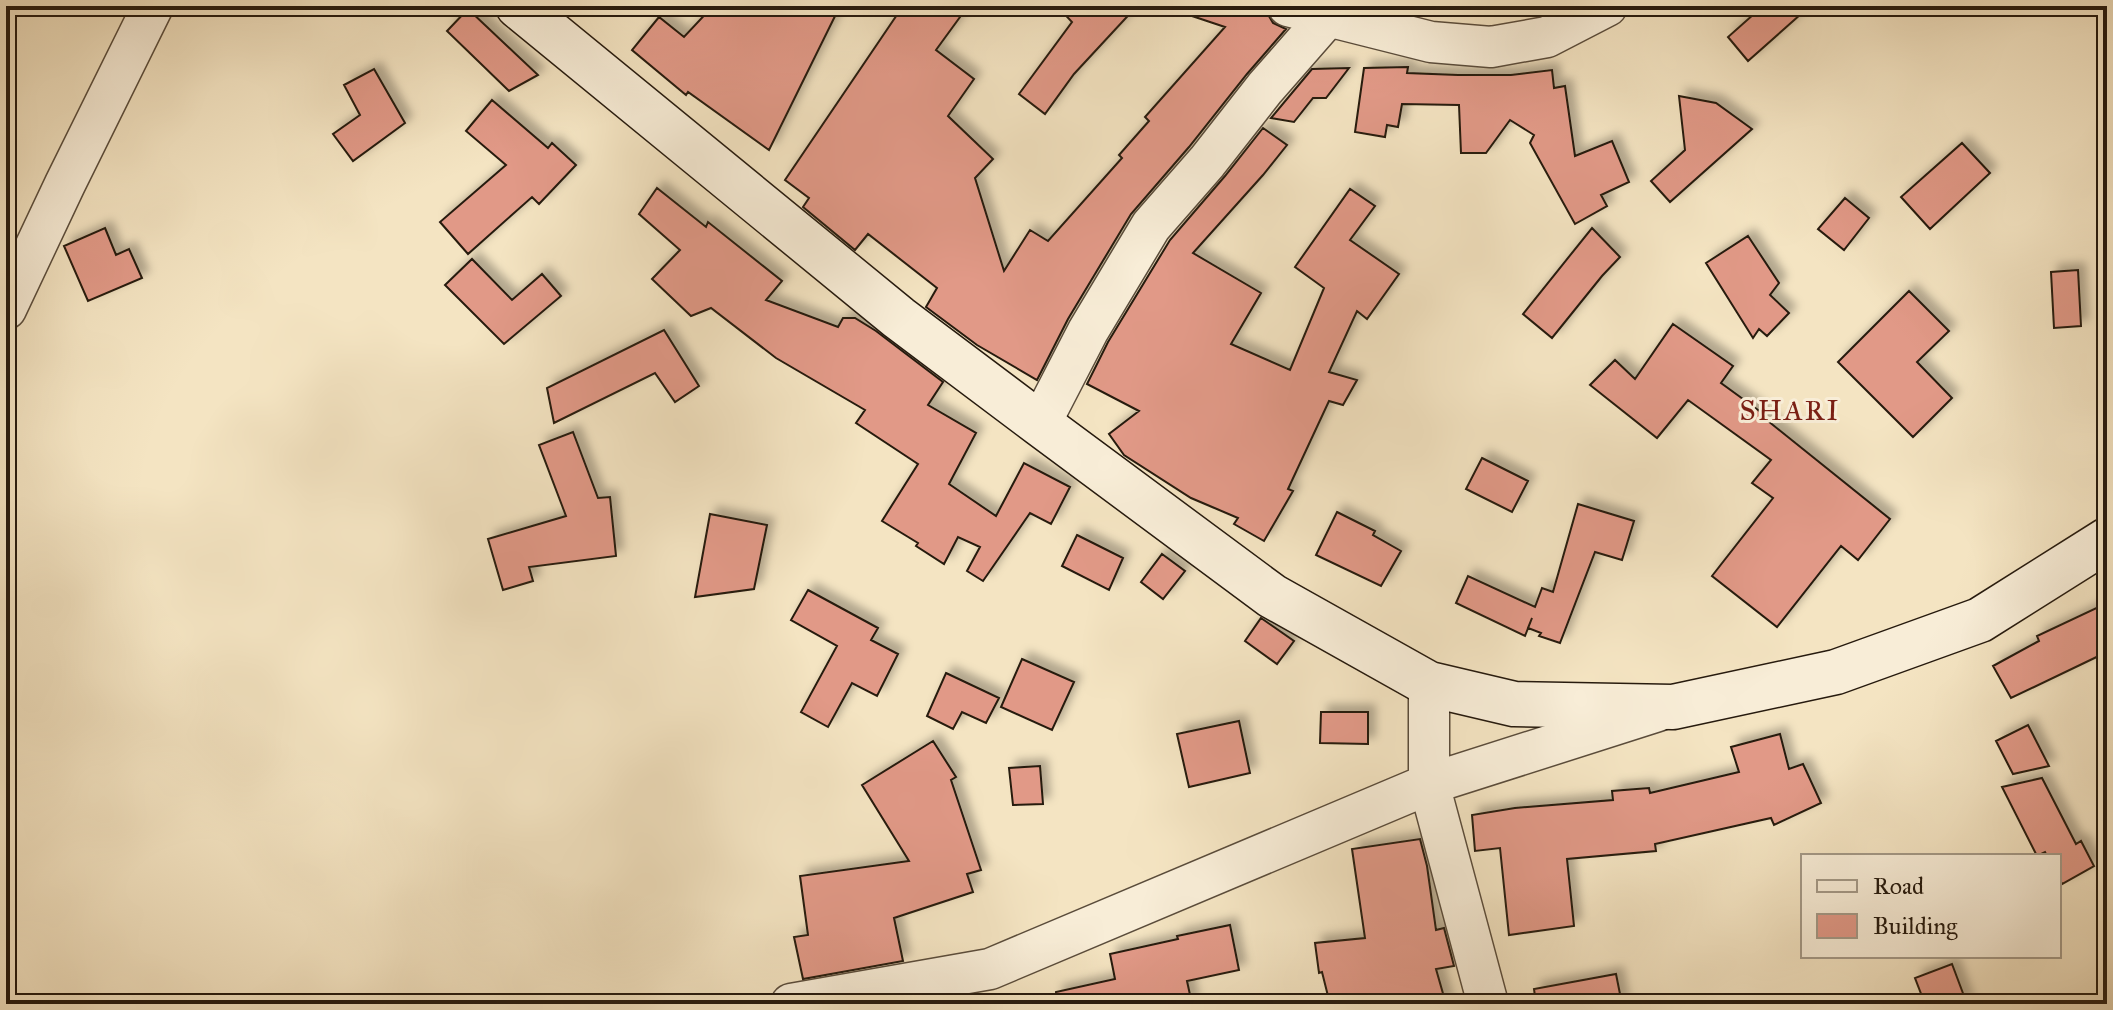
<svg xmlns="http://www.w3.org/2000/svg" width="2113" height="1010" font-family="'IM FELL Great Primer',serif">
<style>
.building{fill:#e19987;stroke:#261a0e;stroke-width:2;filter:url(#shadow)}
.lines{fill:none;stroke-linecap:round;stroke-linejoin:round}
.street-casing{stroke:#5a4c3b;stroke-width:43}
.secondary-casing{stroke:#261a0e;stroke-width:47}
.street{stroke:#f8edd7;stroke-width:40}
.secondary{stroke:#f8edd7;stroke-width:44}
.labels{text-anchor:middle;stroke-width:6;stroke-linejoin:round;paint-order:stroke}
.quarter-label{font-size:28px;letter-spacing:2px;fill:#7a1f14;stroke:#f8edd7}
</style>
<defs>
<filter id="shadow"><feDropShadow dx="7" dy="-7" stdDeviation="4" flood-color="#0004"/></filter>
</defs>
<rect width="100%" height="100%" fill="#f4e4c2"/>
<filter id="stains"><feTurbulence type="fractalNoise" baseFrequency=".0025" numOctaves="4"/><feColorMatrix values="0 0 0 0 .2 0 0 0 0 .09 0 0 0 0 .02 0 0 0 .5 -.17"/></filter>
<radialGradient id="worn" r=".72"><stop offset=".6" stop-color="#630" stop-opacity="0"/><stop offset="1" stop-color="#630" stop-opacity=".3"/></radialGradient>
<path class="building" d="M713,6H840L769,150L688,92L686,95L632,50L659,17L684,37Z
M903,6H968L936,50L974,79L948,116L993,159L975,178L1004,271L1030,230L1048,241L1122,158L1119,155L1149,121L1145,117L1225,27L1177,11L1178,6H1260L1266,11L1273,23L1286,29L1247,74L1189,147L1131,214L1068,319L1037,380L977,345L926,307L937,288L868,234L855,250L803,207L809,198L785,180Z
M1057,6H1137L1074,74L1045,114L1019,94L1072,22Z
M1763,6H1810L1748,61L1728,37Z
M468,9L538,75L509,91L447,31Z
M1408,67L1407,73L1458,75H1511L1552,70L1554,88L1565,86L1575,156L1612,141L1629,182L1601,195L1607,206L1575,224L1530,143L1534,135L1510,120L1486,153H1461L1459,105L1402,104L1398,127L1387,125L1385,137L1355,132L1364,68Z
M1349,68L1326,98H1313L1294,122L1271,118L1312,69Z
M374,69L405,123L353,161L333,134L360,115L344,85Z
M1679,96L1716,103L1752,129L1670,202L1651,181L1685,150Z
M492,100L548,148L552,143L576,165L539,204L532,197L468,254L440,222L506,165L466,131Z
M1263,128L1287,145L1263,175L1193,253L1261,293L1231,344L1290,370L1324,288L1295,267L1350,189L1375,206L1350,240L1399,274L1367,319L1357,311L1329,372L1357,380L1343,405L1329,401L1288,489L1293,491L1264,541L1234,524L1238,518L1191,498L1124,455L1109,434L1139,411L1087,384L1108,342L1170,240L1225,176Z
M1962,143L1990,173L1930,229L1901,197Z
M657,188L706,227L708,222L782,281L766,300L838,327L843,318H855L876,331L943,382L928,405L976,433L949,484L996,516L1024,463L1070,487L1051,524L1030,513L983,581L967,571L980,547L958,537L944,564L916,546L918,543L882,521L918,464L856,423L865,410L776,358L711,308L691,316L652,279L680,250L639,214Z
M1845,198L1869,218L1844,250L1818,229Z
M105,228L116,255L129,249L142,278L88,301L64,246Z
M1592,228L1620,257L1602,276L1552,338L1523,314Z
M1748,236L1779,283L1770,295L1789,313L1767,336L1759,329L1753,338L1706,263Z
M472,259L512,300L542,274L561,296L504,344L445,285Z
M2078,270L2081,326L2054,328L2051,272Z
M1909,291L1949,331L1917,362L1952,398L1913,437L1838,362Z
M1673,324L1733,366L1721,383L1765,415L1763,417L1890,519L1858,560L1841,546L1777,627L1712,576L1773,498L1752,483L1771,460L1688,400L1657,438L1590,385L1615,360L1635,379Z
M664,330L699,386L675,402L655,373L554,423L547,388Z
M573,432L598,498L610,497L616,556L529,567L533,581L503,590L488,539L566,516L539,445Z
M1482,458L1528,481L1512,512L1466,489Z
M1578,504L1634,521L1622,560L1595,552L1560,643L1539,636L1541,633L1528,628L1532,618L1525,636L1456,603L1468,576L1535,607L1542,588L1553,592Z
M1337,512L1375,531L1373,535L1401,551L1381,586L1316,555Z
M710,514L767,525L754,589L695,597Z
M1077,535L1123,558L1109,590L1062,566Z
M1162,554L1185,571L1163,599L1141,582Z
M808,590L878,628L871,640L898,654L877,696L852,683L828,727L801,712L837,646L791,620Z
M2107,603V652L2011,698L1993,666L2039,641L2037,636Z
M1261,618L1294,641L1277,664L1245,641Z
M1022,659L1074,682L1052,730L1001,707Z
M946,673L999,698L986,723L962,712L953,729L927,716Z
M1321,712H1368V744L1320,743Z
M1239,721L1250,773L1189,787L1177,734Z
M2028,725L2049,766L2013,774L1996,741Z
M1780,734L1789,769L1803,764L1821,803L1774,825L1771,818L1655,844L1656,851L1567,859L1574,926L1509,935L1500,848L1475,851L1472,815L1515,808L1613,800L1612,791L1649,788L1650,793L1739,772L1731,747Z
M933,741L956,777L951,780L981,870L967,874L973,892L894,918L903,961L803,979L794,937L808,935L800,876L909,861L862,785Z
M1040,766L1043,804L1013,805L1009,768Z
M2042,778L2076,844L2081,841L2094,866L2062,884L2059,878V856H2047L2045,852L2037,856L2002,787Z
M1420,839L1427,866L1436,930L1444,928L1454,966L1436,969L1446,1004H1330L1322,972L1319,973L1315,943L1365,938L1352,849Z
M1230,925L1239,970L1187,981L1192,1004H1057L1056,992L1115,979L1110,954L1178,939L1177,936Z
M1952,964L1967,1004H1925L1915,978Z
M1616,974L1622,1004H1536L1534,989Z"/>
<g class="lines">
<defs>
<path id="street" d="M1288,6L1431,42L1491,47L1547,37L1607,6
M6,309L65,184L153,6
M1040,424L1088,331L1151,226L1207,162L1265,88L1328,16
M791,1004L990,969L1429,784V684
M1488,1004L1429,784L1658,711"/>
<path id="secondary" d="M518,6L899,318L1040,424L1272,596L1429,684L1514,704L1673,707L1836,672L1980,620L2107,540"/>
</defs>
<use href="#street" class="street-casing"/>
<use href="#secondary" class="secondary-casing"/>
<use href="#street" class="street"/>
<use href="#secondary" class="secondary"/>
</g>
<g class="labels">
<g class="quarter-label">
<text x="1790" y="420">SHARI</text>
</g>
</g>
<rect width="2113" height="1010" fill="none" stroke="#f4e4c2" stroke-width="32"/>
<rect x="8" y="8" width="2097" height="994" fill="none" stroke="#261a0e" stroke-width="4"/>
<rect x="16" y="16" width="2081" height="978" fill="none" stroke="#261a0e" stroke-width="2"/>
<rect x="1801" y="854" width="260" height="104" fill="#f8edd7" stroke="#a49987" stroke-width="2"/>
<rect x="1817" y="880" width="40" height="12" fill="#f8edd7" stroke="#a49987" stroke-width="2"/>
<text x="1873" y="894" font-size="24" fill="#261a0e">Road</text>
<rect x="1817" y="914" width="40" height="24" fill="#e19987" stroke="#a49987" stroke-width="2"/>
<text x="1873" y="934" font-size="24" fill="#261a0e">Building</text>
<rect width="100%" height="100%" filter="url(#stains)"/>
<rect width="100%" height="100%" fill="url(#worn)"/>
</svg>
